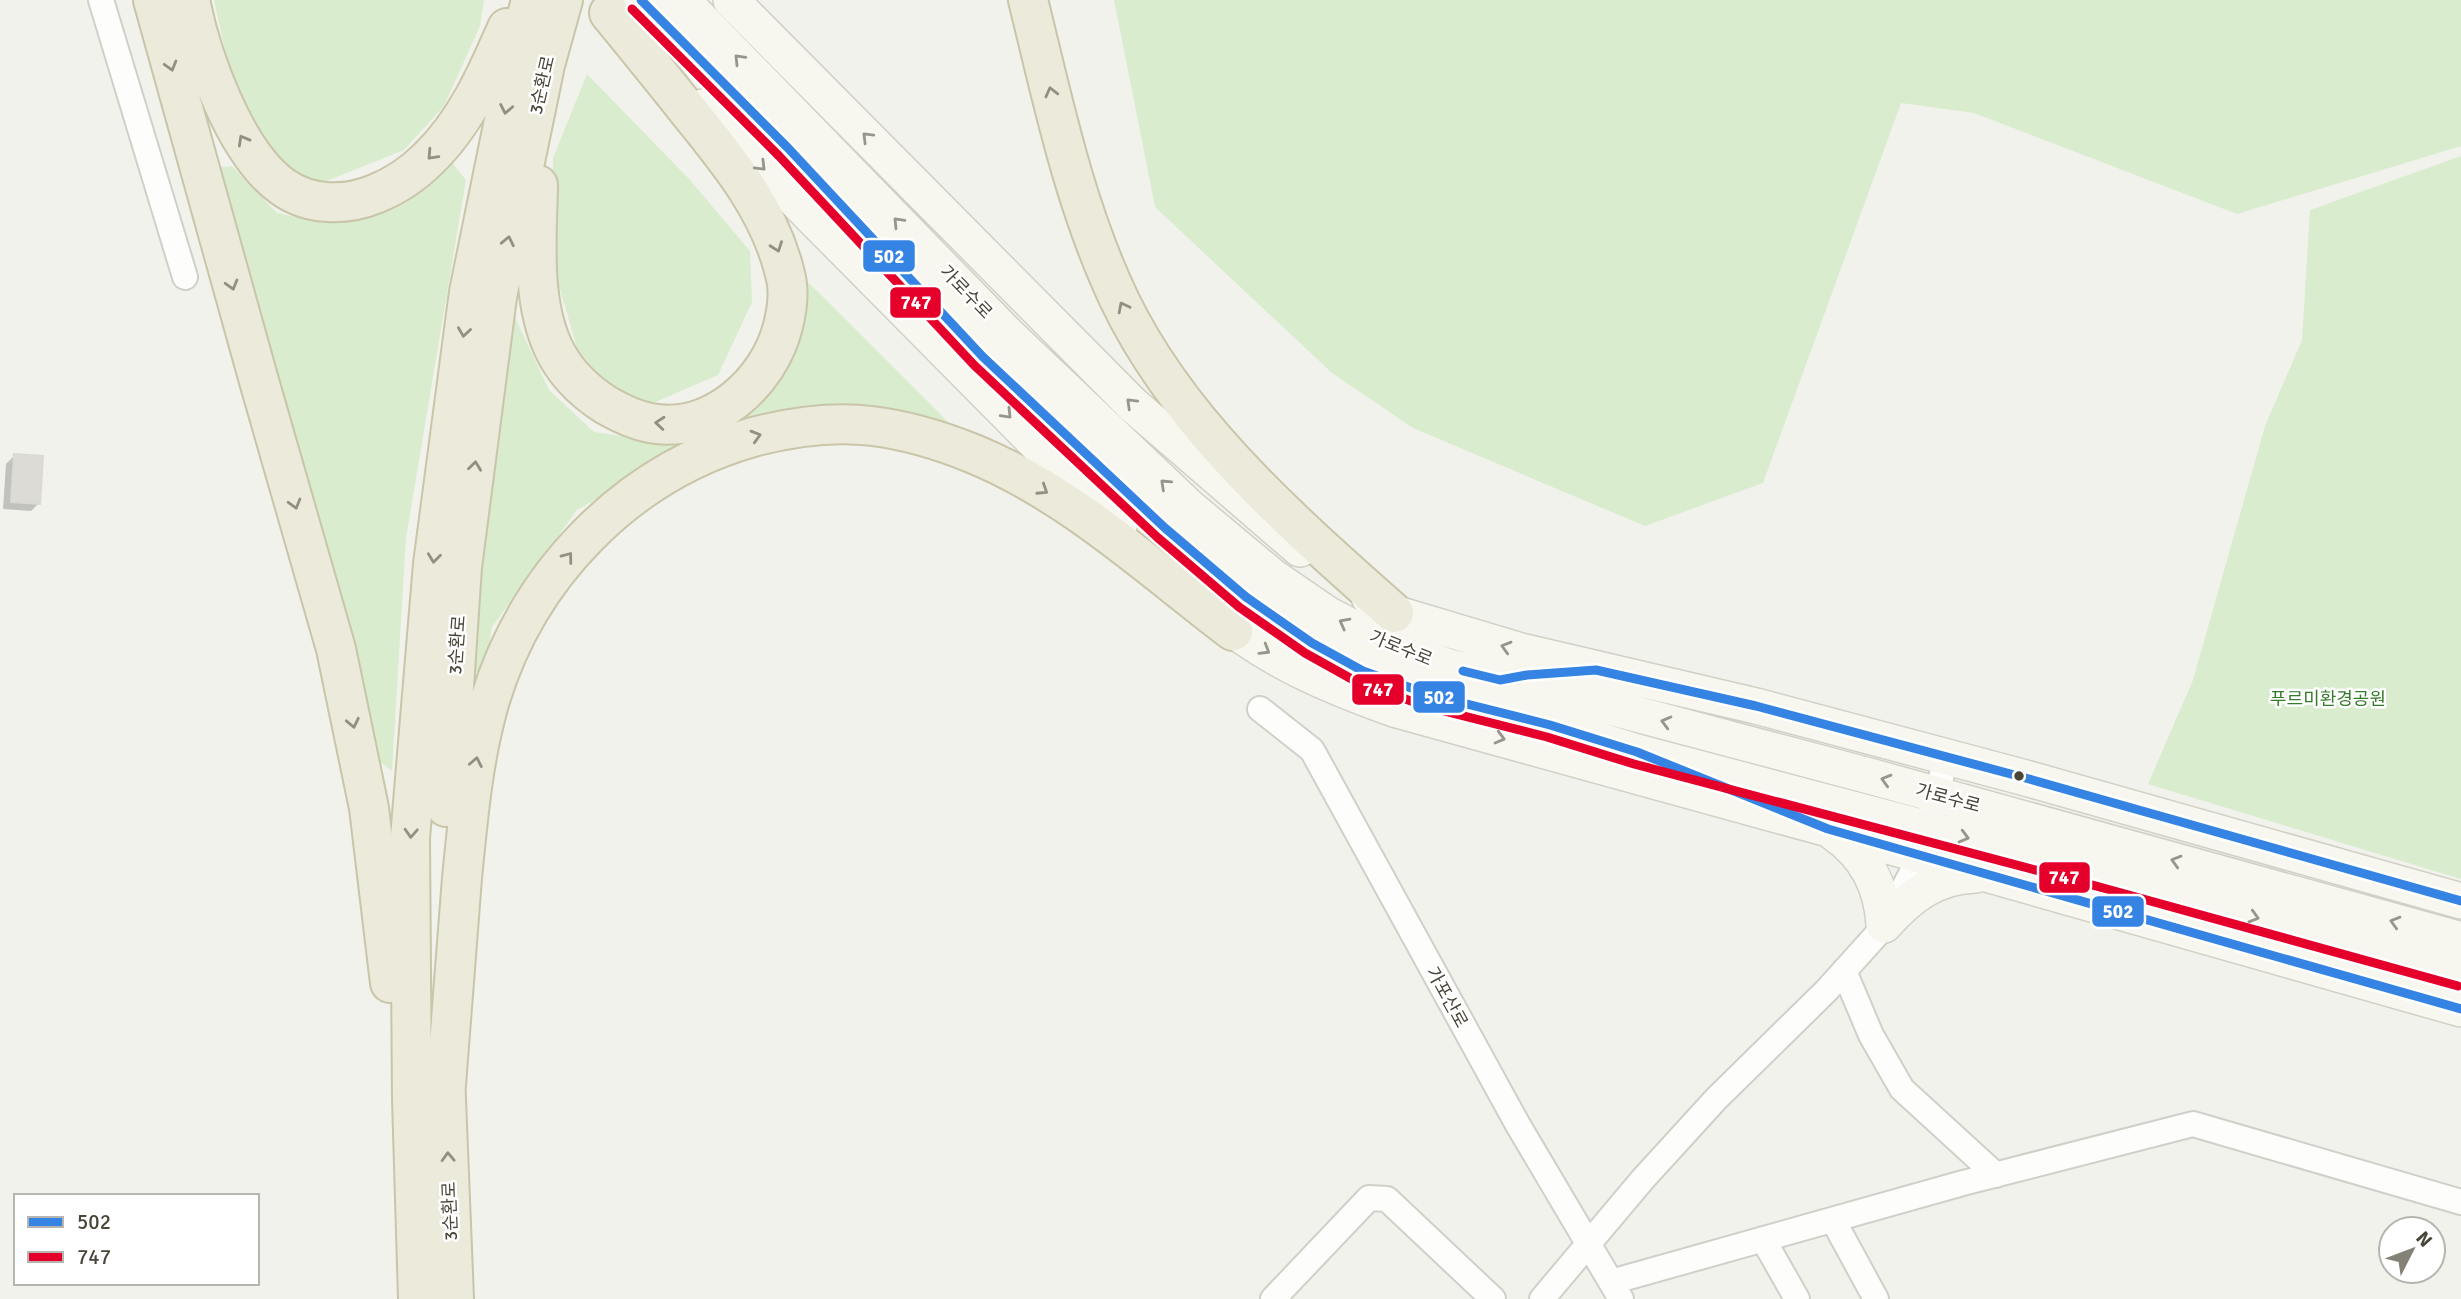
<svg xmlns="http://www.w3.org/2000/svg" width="2461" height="1299" font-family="Signika,'Noto Sans KR',sans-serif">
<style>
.green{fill:#d9ecce}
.shadow{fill:#0003}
.building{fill:#dcdbd5;stroke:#dadad3;stroke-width:2}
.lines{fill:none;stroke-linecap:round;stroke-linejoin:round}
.street-casing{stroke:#d0d0ca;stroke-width:28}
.secondary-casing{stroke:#d1d0c4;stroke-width:38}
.highway-casing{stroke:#c9c5a9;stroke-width:42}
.street{stroke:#fdfdfc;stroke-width:24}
.secondary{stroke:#f7f7f0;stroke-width:35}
.highway{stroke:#eceada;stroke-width:38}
.bus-1-casing{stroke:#fff;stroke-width:14}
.bus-2-casing{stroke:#fff;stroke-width:14}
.bus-1{stroke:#3584e4;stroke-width:9}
.bus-2{stroke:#e4002b;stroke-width:9}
.oneway{stroke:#97968b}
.oneway2{stroke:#929081}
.bus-dot{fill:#494638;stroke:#fff;stroke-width:2.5}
.labels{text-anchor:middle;stroke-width:5;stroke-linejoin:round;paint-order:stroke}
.street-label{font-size:18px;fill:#494638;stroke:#fff}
.park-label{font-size:18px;fill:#367b2b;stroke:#fff}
.line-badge{stroke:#fff;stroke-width:2.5}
.badge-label{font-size:19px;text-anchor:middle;font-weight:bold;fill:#fff}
</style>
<rect width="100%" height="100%" fill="#f2f2ed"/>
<path class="green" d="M214,0H484L480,26L444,106L404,150L314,186L267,148L233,88Z
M1114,0H2461V146L2237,214L1974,113L1901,103L1763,483L1645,526L1413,428L1332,373L1155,207Z
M587,74L690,180L750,251L752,302L718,375L646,406L604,385L577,348L552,262L553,158Z
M2461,156V879L2148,784L2193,680L2265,426L2302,340L2310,210Z
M450,160L466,180L406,538L392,771L373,756L215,168L232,166L277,213L325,223L417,195Z
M795,282L809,283L949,423L822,405L756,419L693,445L577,510L492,627L484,679L469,667L474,563L513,313L549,390L594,432L649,440L705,427Z"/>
<path class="shadow" d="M14,456L39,503L31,511L3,509L6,464Z"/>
<path class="building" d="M14,454L43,456L40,504L11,502Z"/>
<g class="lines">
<defs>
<path id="street" d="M101,0L185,277
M1260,709L1312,750L1518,1125L1621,1299
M1844,971L1871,1035L1902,1089L1996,1175
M1833,1220L1876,1299
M1763,1239L1797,1299
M1611,1282L1963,1183L2193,1124L2461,1202
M1273,1299L1369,1198L1387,1199L1493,1299
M1542,1299L1643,1179L1716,1099L1826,991L1881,930L1916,865L1947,757"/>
<path id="secondary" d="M641,0L788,148L983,357L1165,528L1246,597L1312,643L1363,671L1431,695L1550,725L1637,752L2099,874L2461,974
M682,0L1007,334L1189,507L1273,577L1327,614L1377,640L1446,666L1565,695L1873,777L2461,940
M731,0L1132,404L1300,549
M703,107L1119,527
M1369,597L1394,613L1521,651L1756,706L2022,777L2461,901
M1212,612C1264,659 1332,687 1397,710L1828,829L2461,1009
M1834,833C1866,855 1882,887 1884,925
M1884,925C1910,896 1936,876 1976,875"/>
<path id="highway" d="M153,0L259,381L336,649L369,808L390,983
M190,0C201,56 235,153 283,187C310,206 346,206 375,194C395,186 413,174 428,159C465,124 487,74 507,28
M1028,0C1053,101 1074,204 1119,299C1179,425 1292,522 1394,613
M538,185C537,238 531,299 553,347C564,371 584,391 606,405C620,413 634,420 650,423C711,435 769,383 783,326C787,310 790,291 785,274C770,211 729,161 689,112C663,79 636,46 609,13
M446,807L462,567L497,297L545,65L563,0
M445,1074L454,1299
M445,1098C451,1025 456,951 462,878C468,818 473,758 490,700C528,575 626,473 753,437C791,427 832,421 872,426C906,430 942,441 974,454C1071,494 1151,569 1233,631
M418,1299L412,1099L410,838L433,564L469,292L520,42L531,0"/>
</defs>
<use href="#street" class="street-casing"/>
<use href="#secondary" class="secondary-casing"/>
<use href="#highway" class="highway-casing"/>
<use href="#street" class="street"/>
<use href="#secondary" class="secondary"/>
<use href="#highway" class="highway"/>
<defs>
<path id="bus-1" d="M641,0L788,148L983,357L1165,528L1246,597L1312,643L1363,671L1431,695L1550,725L1637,752L1828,829L2461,1009
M1463,671L1500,680L1527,675L1596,670L1756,706L2022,777L2461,901"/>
<path id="bus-2" d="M632,9L779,156L974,365L1157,537L1239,607L1305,653L1357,682L1428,707L1547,737L1634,764L2096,886L2458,986"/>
</defs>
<use href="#bus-1" class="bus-1-casing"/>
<use href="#bus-2" class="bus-2-casing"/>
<use href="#bus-1" class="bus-1"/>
<use href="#bus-2" class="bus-2"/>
</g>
<defs><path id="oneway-chevron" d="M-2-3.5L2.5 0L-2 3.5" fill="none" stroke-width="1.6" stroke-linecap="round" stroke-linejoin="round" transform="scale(1.75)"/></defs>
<g class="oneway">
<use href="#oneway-chevron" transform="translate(739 59) rotate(-134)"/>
<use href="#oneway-chevron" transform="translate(867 137) rotate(-135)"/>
<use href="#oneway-chevron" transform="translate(761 166) rotate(45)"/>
<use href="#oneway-chevron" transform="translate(898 222) rotate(-134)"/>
<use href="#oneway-chevron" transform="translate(1131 403) rotate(-136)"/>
<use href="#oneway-chevron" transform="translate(1007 414) rotate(46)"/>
<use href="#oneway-chevron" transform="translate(1165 484) rotate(-137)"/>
<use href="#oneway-chevron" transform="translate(1344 623) rotate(-152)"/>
<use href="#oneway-chevron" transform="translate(1506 647) rotate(-164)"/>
<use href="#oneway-chevron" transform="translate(1265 650) rotate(31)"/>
<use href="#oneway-chevron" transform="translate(1666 722) rotate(-165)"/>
<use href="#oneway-chevron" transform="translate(1500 738) rotate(15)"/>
<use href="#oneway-chevron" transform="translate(1886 780) rotate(-164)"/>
<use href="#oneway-chevron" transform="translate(1964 837) rotate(15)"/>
<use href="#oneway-chevron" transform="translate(2176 861) rotate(-164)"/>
<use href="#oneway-chevron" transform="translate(2254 917) rotate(16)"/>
<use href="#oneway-chevron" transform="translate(2395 922) rotate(-164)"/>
</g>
<g class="oneway2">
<use href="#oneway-chevron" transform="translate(171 66) rotate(74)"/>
<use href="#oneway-chevron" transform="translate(1051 92) rotate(-104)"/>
<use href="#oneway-chevron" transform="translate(506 109) rotate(101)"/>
<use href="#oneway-chevron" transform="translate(243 140) rotate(-119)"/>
<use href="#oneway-chevron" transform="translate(432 155) rotate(133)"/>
<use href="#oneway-chevron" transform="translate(508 241) rotate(-78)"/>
<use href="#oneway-chevron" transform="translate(777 247) rotate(70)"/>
<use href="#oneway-chevron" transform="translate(232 285) rotate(74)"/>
<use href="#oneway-chevron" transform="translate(1123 307) rotate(-117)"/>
<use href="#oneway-chevron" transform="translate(464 332) rotate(98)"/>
<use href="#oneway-chevron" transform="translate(660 423) rotate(-175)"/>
<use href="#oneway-chevron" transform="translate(756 436) rotate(-16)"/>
<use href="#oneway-chevron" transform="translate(475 466) rotate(-83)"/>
<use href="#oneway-chevron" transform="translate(1043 490) rotate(33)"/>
<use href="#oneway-chevron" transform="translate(295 504) rotate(74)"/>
<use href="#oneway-chevron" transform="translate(568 557) rotate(-53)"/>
<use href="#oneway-chevron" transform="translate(434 558) rotate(97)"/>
<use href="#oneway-chevron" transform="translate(353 723) rotate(78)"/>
<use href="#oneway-chevron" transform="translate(476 762) rotate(-79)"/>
<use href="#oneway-chevron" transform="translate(411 833) rotate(93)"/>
<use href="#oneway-chevron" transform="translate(448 1157) rotate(-92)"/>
</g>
<circle class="bus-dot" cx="2019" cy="776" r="6"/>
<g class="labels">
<g class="street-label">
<text transform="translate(542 85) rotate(-77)" y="6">3순환로</text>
<text transform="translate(966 292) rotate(46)" y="6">가로수로</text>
<text transform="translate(457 645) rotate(-86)" y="6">3순환로</text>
<text transform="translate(1401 648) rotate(22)" y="6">가로수로</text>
<text transform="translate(1948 798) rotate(15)" y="6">가로수로</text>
<text transform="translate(1447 997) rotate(61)" y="6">가포산로</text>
<text transform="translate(450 1211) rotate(-92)" y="6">3순환로</text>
</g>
<g class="park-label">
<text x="2328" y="705">푸르미환경공원</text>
</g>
</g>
<g class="line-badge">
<rect x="862" y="239" width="54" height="34" rx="7" fill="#3584e4"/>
<rect x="889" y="286" width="53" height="33" rx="7" fill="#e4002b"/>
<rect x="1351" y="673" width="54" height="33" rx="7" fill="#e4002b"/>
<rect x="1412" y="680" width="54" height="34" rx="7" fill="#3584e4"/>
<rect x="2038" y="861" width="53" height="33" rx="7" fill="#e4002b"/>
<rect x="2091" y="895" width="54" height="33" rx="7" fill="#3584e4"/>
</g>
<g class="badge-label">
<text x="889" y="263">502</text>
<text x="916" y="309">747</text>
<text x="1378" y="696">747</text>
<text x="1439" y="704">502</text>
<text x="2064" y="884">747</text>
<text x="2118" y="918">502</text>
</g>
<rect x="14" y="1194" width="245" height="91" fill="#ffffff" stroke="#b6b5af" stroke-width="2"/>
<rect x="28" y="1217" width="35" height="10" fill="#3584e4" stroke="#b6b5af" stroke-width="2"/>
<text x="77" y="1229" font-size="21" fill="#494638">502</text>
<rect x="28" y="1252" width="35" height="10" fill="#e4002b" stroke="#b6b5af" stroke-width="2"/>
<text x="77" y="1264" font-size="21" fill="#494638">747</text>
<g transform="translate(2412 1250) rotate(48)"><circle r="33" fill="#ffffff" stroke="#b6b5af" stroke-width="2"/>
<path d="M0-5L12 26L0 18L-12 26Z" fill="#848277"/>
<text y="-10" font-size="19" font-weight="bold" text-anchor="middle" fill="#494638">N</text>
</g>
</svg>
